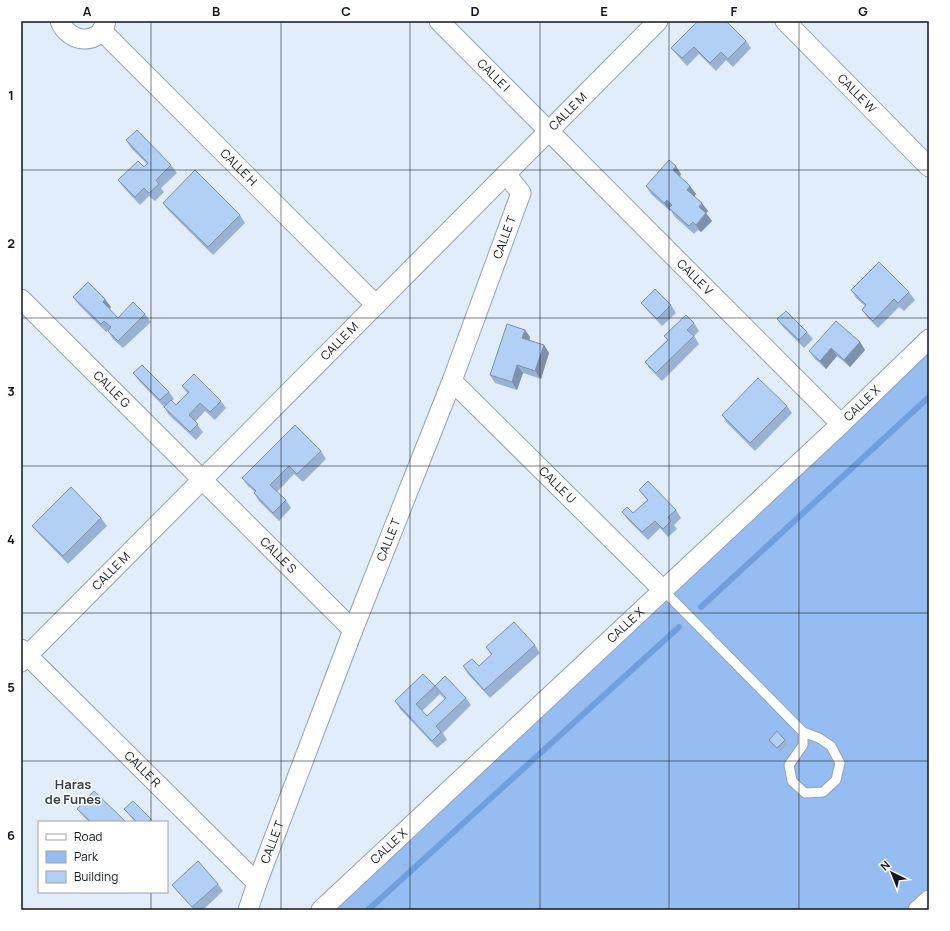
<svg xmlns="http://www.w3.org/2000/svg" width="950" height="931" font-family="Manrope,sans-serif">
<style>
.green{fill:#96bdf2}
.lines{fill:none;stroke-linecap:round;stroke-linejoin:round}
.stream{stroke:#719fdd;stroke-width:6}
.lane-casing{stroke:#92a2b9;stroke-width:11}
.street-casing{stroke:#92a2b9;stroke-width:21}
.lane{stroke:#fff;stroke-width:9}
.street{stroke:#fff;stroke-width:19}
.wall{fill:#99b2d4;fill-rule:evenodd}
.shaded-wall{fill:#7d91ac}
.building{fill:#b2cff6;stroke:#7d91ac;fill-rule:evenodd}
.grid{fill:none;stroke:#10161e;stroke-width:1;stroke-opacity:0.55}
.labels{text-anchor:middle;stroke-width:3;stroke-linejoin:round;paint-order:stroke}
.street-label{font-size:12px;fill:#10161e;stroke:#fff}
.neighbourhood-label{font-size:13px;font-weight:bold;fill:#303e51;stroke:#fff}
.neatline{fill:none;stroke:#10161e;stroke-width:1.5}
.grid-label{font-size:13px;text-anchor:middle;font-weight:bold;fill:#10161e}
</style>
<rect width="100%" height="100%" fill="#e2edfc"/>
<path class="green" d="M929,339V910H321Z"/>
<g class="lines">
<path class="stream" d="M701,607L929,397
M368,910L679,627"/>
<defs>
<path id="lane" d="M663,590L803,732L819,738L831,746L840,763L836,780L823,792L805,793L792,781L789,765L803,745V732"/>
<g id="street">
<path d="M60,21C69,44 100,46 106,21"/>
<path id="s1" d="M439,21L841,424"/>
<path id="s2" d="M785,21L929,167"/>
<path id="s3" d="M102,31L376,305"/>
<path id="s4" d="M21,299L353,630"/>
<path id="s5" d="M452,381L663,590"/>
<path id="s6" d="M21,649L257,883"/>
<path id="s7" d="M21,662L658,21"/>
<path id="s8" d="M248,910L257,883L353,630L452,381L521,193L506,174"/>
<path id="s9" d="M321,910L841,424L929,339"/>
<path d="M918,910L929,900"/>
</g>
</defs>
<use href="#lane" class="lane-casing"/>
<use href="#street" class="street-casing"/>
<use href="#lane" class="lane"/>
<use href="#street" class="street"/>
</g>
<path class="wall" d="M746,41L751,48L733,67L726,60L716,71L699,54L687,66L677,55L671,48Z
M126,140L171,165L177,173L161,188L164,192L155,201L149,196L140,205L124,188L118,180L144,167L147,164L131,148Z
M681,174L680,176L690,186L696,194L694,196L708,211L706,213L712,221L701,232L698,230L694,234L674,216L671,210L670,211L651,194L646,186Z
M163,203L240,215L245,223L213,255L168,210Z
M851,290L909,292L915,300L904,311L899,307L878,328L867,317L862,310L865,306L856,298Z
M73,297L111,307L109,309L118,318L145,314L151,322L123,348L113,339L108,331L110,329L106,332L79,305Z
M641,303L671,305L676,313L662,326L647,310Z
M777,319L807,332L813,339L804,348L783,327Z
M694,323L699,331L694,336L699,344L662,381L650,369L645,362L667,340L664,336Z
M525,330L530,337L529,340L544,345L549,353L541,379L523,373L517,390L495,383L490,375Z
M860,342L865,350L850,367L837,356L826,369L815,359L809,351Z
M133,373L169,392L174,399L172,401L176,405L187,393L182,386L221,401L226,408L215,420L205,411L195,422L203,432L196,440L169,415L164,407L139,381Z
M787,406L792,413L755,451L727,423L722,415Z
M321,451L326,459L303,482L294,474L277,492L286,500L291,508L279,521L259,501L254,493L255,492L248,486L242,478Z
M639,490L676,510L681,518L674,525L677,529L668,537L660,528L648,540L628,520L622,512L633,513L647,500Z
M101,518L107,526L68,564L38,533L32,526Z
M535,645L540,653L490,698L468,674L463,666H479L491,655L486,647Z
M435,686L466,698L471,705L443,733L447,740L437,748L400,709L395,701ZM440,694L445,699L427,716L422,711Z
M769,740H785L788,744L780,752L771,744Z
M77,809L126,822H89L83,816Z
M124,809L151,819L153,822H135L130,816Z
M218,884L223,891L203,910H194L178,892L172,885Z"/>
<path class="shaded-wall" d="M676,166L681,174L679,178L673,170Z
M690,186L696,194L693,198L687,190Z
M667,200L673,208H669L671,210L670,211L664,203Z
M702,203L708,211L705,215L699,207Z
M706,213L712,221L701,232L696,225Z
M105,299L111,307L108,310L103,302Z
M525,330L530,337L528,346L522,338Z
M860,342L865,350L850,367L844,360Z
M544,345L549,353L541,379L535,371Z
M831,348L837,356L826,369L820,361Z
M517,365L523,373L517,390L512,382Z"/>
<path class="building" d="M698,21H726L746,41L728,59L721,52L710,63L694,47L682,58L671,48Z
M137,130L171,165L156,180L159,184L149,193L144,188L135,197L118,180L138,161L144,167L148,163L126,140Z
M669,160L676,166L673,170L690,186L687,190L702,203L699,207L706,213L696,225L693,222L689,226L669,208L672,205L667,200L664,203L646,186Z
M195,170L240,215L208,247L163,203Z
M879,262L909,292L898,303L894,299L873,321L862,310L866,305L851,290Z
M88,282L105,299L103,302L118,318L133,302L145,314L118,341L108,331L111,327L104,321L101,324L73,297Z
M655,289L671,305L657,319L641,303Z
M786,311L807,332L799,340L777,319Z
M686,315L694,323L687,330L694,336L656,373L645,362L668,340L664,336Z
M836,321L860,342L844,360L831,348L820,361L809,351Z
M507,324L525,330L522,338L544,345L535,371L517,365L512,382L490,375Z
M142,365L169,392L160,400L133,373Z
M194,374L221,401L210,412L200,403L189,415L198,424L190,432L164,407L171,400L176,405L189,392L182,386Z
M758,378L787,406L750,443L722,415Z
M295,425L321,451L297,474L289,466L270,485L286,500L273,513L254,493L256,491L242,478Z
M648,481L676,510L668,517L671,521L663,529L655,521L642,532L622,512L627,507L633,513L648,500L639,490Z
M71,487L101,518L63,556L32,526Z
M514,622L535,645L484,690L463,666L472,659L479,666L492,654L486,647Z
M423,674L435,686L445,676L466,698L436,726L441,732L432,741L395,701ZM435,686L446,698L427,716L416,704Z
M777,731L785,740L777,748L769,740Z
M94,791L126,822H91L77,809Z
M133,801L151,819L148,822H137L124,809Z
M198,861L218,884L192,907L172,885Z"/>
<path class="grid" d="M151,21V822M281,21V910M410,21V910M540,21V910M669,21V910M799,21V910M21,170H929M21,318H929M21,466H929M21,613H929M21,761H929M151,892V910"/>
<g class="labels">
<g class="street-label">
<text dy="4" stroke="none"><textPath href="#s1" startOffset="77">CALLE I</textPath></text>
<text dy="4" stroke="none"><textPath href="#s2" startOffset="102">CALLE W</textPath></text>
<text dy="4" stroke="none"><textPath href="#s7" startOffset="776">CALLE M</textPath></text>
<text dy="4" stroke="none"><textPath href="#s3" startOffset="193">CALLE H</textPath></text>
<text dy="4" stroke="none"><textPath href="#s8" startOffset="720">CALLE T</textPath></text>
<text dy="4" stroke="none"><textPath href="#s1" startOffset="362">CALLE V</textPath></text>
<text dy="4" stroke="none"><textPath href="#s7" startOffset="452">CALLE M</textPath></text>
<text dy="4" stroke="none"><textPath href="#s4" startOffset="128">CALLE G</textPath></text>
<text dy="4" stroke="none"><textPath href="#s9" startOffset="741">CALLE X</textPath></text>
<text dy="4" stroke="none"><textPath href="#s5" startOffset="148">CALLE U</textPath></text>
<text dy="4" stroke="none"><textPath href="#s8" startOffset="396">CALLE T</textPath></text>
<text dy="4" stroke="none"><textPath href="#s4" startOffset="363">CALLE S</textPath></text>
<text dy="4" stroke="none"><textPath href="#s7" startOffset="128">CALLE M</textPath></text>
<text dy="4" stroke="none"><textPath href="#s9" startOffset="417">CALLE X</textPath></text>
<text dy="4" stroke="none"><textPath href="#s6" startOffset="171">CALLE R</textPath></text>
<text dy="4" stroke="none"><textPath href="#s8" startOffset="72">CALLE T</textPath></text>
<text dy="4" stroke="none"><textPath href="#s9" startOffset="93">CALLE X</textPath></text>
</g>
<g class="neighbourhood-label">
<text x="73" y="789">Haras<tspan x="73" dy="15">de Funes</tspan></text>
</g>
</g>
<rect width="950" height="931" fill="none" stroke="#ffffff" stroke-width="44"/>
<rect x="38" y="821" width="130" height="72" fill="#ffffff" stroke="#9fa2a5"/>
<rect x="46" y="834" width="20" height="6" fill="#ffffff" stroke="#9fa2a5"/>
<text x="74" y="841" font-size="12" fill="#10161e">Road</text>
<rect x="46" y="851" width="20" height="12" fill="#96bdf2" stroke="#9fa2a5"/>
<text x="74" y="861" font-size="12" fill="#10161e">Park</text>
<rect x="46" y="871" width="20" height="12" fill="#b2cff6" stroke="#9fa2a5"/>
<text x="74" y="881" font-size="12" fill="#10161e">Building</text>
<g transform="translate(892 873) rotate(317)" stroke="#ffffff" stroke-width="3" paint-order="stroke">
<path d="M0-3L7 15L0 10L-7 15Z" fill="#10161e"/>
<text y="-6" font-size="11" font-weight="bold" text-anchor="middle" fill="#10161e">N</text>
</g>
<rect x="22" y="22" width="906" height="887" class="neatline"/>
<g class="grid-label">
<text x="87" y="16">A</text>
<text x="216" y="16">B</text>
<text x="346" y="16">C</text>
<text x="475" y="16">D</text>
<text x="604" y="16">E</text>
<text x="734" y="16">F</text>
<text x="863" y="16">G</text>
<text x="11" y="100">1</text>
<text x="11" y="248">2</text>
<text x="11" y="396">3</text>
<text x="11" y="544">4</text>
<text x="11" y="692">5</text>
<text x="11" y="840">6</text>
</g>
</svg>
